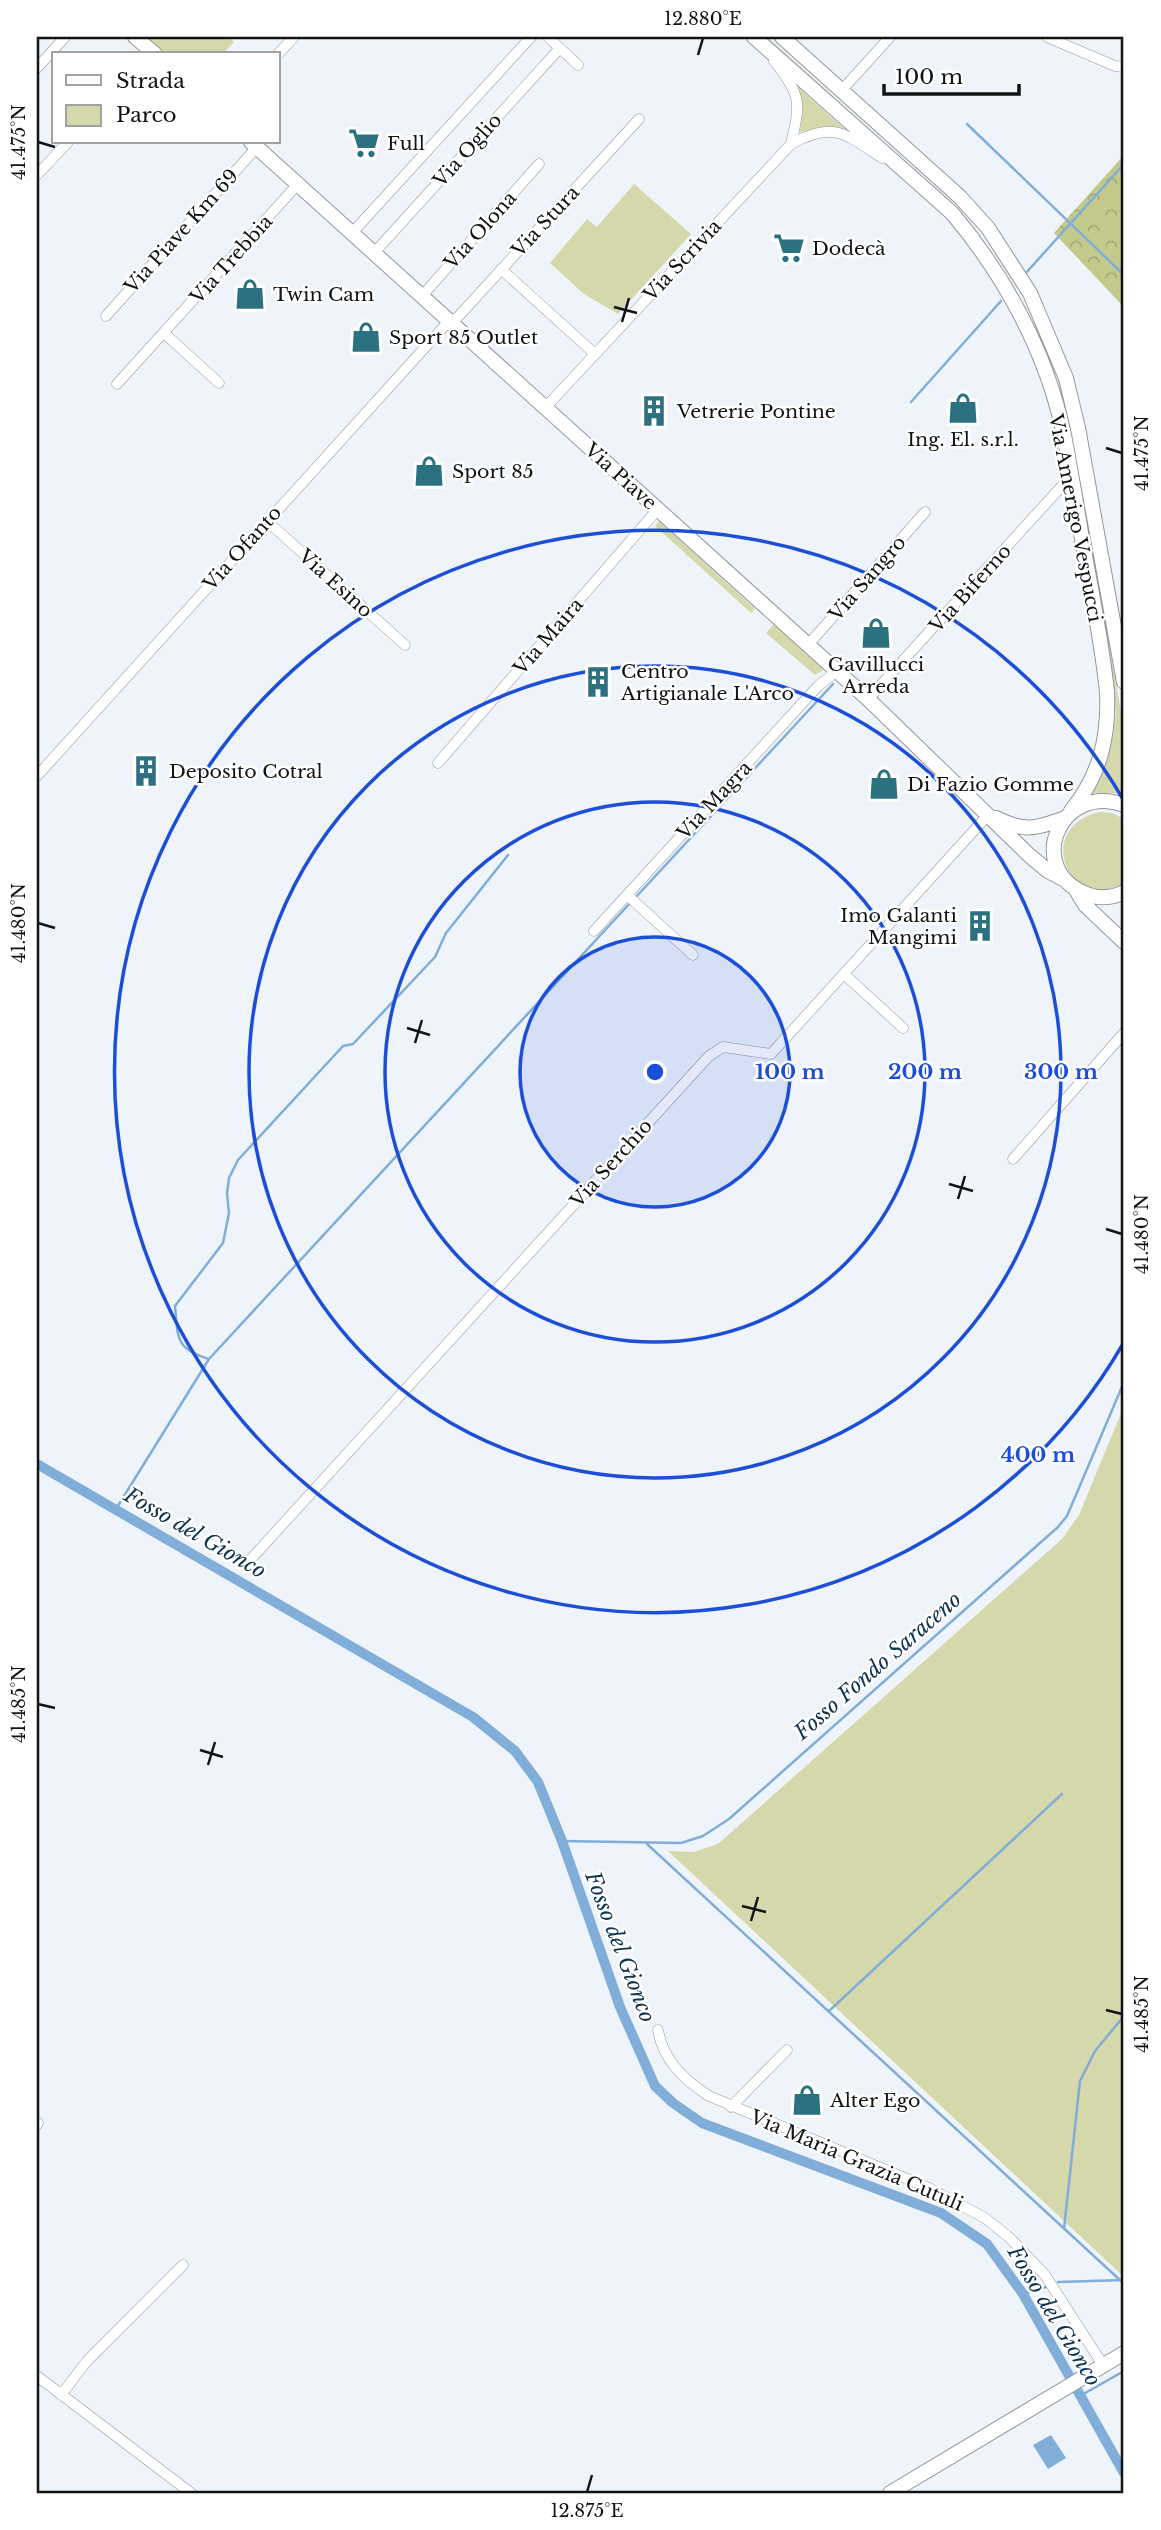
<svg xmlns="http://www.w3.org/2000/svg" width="1161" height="2530" font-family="'Libre Baskerville',serif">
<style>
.green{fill:#d4d8aa}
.forest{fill:url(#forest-crowns)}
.water{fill:#80aed9}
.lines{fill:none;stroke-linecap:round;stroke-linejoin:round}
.stream{stroke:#80aed9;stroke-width:2.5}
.canal{stroke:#80aed9;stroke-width:10}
.street-casing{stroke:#91979c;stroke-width:11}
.secondary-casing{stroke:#91979c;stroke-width:16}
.street{stroke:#fff;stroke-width:10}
.secondary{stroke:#fff;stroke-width:14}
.ticks{fill:none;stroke:#111315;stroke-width:2.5}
.ring{fill:none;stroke:#1d4ed8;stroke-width:3.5}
.labels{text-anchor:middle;stroke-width:5;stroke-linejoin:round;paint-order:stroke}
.poi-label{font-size:19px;fill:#111315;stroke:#fff;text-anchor:start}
.street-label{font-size:19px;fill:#111315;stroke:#fff}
.water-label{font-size:21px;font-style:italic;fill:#103350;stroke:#fff}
.centre{fill:#1d4ed8;stroke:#fff;stroke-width:3.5}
.ring-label{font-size:21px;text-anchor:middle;font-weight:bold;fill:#1d4ed8;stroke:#fff;stroke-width:5;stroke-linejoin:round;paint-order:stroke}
.neatline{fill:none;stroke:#111315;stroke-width:2.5}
.ticks-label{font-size:18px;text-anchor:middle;fill:#111315}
</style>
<defs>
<pattern id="forest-crowns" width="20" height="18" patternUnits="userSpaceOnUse" patternTransform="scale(1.75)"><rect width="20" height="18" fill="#c3c88b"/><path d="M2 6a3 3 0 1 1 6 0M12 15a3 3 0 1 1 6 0" fill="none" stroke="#a6ab77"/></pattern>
</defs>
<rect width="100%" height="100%" fill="#eef4fa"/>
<path class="green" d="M143,37H228L234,42L223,54H163Z
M761,37H767C804,70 841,103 878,137C927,181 974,225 1010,282C1040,328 1058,381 1072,434L1124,729V796L1115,793H1092L1111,747L1116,713L1093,570L1070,442L990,258Z
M793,83L850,134L829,127L800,132L802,106Z
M634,184L691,234L618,314L584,294L550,263L587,219L597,227Z
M659,521L755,609L751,613L655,526Z
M774,624L825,669L815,675L766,633Z
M1099,812L1112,813L1124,819V884C1067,912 1034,828 1099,812Z
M1124,1406V2277L668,1851L694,1852L718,1844L1062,1539L1079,1515Z"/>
<path class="forest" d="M1124,155V300L1121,304L1054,233Z"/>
<path class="water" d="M1051,2435L1066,2458L1048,2469L1033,2445Z"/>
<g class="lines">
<path class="stream" d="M967,124L1124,275
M1025,274L1124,164
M911,402L1001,301
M636,897L833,684
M209,1359C175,1349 178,1338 175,1306L223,1243L229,1213L227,1193L229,1178L238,1160L343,1046L353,1044L435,957L446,933L508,855
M116,1509L209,1359L631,902
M562,1841L681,1843L703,1836L729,1819L1058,1527L1067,1516L1124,1382
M647,1844L1121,2281
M829,2011L1062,1794
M1064,2229L1080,2081L1095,2051L1124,2016
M1058,2282L1124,2280
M1023,2294L1049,2286
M1080,2396L1124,2371"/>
<path class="canal" d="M37,1464L473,1717L515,1751L538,1782L562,1841L620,2007L655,2086L673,2103L702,2123L941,2213L987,2244L1023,2294L1124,2473"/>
<defs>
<path id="street" d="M548,37L578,65
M1047,37L1115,66L1124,67
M278,54L294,37
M774,61C801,96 801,101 791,144
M37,68L65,37
M842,90L890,37
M37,175L68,142
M352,233L531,37
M374,253L560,48
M501,269L595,354
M422,296L539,164
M106,316L257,147
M164,333L219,383
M117,384L298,184
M545,408L791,144C834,121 844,133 882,158
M267,521L405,645
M808,645L925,512
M868,699L1071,476
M438,763L658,509
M37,776L449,321L457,318L639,119
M627,895L693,955
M594,931L818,686L837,671
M844,974L903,1028
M1013,1159L1124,1033
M252,1558L709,1056L723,1047L771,1054L989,814
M658,2030C663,2060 684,2080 709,2096L929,2188L985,2218L1010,2238L1045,2275L1103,2365
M731,2107L787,2050
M37,2125L38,2123
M37,2376L191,2493
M61,2395L87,2361L183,2265"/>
<path id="secondary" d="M135,37L155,54
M754,37L952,213C1005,276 1047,353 1064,435C1071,471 1077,508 1083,545C1092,594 1102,643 1107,692C1109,738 1100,775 1071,811
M782,37L960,197L988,228L1030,293L1066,378L1078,428L1124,682
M251,142L868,699L1030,856L1048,871L1065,880
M1124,805C1062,782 1025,865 1082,892C1095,899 1111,899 1124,892
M996,818C1024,832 1036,829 1065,818
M1076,890L1085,905L1124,942
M890,2493L1124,2353"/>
</defs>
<use href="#street" class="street-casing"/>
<use href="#secondary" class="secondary-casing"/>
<use href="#street" class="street"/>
<use href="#secondary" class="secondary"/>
</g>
<path class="ticks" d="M698,55L703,38M38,142L55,147M614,307L637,313M622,322L629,298M1106,448L1122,453M38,923L55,928M407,1028L430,1035M415,1043L422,1020M949,1184L973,1191M958,1199L965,1176M1106,1229L1122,1234M38,1704L55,1708M200,1750L223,1757M208,1765L215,1742M742,1906L766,1912M751,1921L758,1897M1106,2010L1122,2014M587,2492L592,2475"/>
<circle cx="655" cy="1072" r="135" fill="#1d4ed8" fill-opacity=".12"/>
<g class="ring">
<circle cx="655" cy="1072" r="135"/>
<circle cx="655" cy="1072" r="270"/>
<circle cx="655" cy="1072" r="406"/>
<path d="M1124 1342A541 541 0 1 1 1124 801"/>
</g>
<defs>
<symbol id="supermarket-bare" viewBox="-9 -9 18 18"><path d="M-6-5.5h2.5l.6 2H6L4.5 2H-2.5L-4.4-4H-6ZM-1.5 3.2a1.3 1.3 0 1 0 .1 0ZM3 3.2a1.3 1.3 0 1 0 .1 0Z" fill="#2c7180" stroke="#fff" stroke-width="2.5" paint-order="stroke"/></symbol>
<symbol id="shop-bare" viewBox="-9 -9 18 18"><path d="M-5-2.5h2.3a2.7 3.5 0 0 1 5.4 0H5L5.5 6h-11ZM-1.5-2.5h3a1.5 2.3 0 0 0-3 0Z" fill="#2c7180" stroke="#fff" stroke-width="2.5" paint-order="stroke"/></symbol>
<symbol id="building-bare" viewBox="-9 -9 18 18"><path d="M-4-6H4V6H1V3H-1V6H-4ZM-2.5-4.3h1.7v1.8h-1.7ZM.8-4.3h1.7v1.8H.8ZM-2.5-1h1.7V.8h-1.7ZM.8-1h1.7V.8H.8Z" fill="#2c7180" stroke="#fff" stroke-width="2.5" paint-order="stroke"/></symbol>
</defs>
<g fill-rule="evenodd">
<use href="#supermarket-bare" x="342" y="121" width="44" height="44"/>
<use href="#supermarket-bare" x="767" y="226" width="44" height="44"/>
<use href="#shop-bare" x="228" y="272" width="44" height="44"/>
<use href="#shop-bare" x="344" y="315" width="44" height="44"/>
<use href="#shop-bare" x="941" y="386" width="44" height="44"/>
<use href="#building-bare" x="632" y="389" width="44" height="44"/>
<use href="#shop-bare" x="407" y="449" width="44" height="44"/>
<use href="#shop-bare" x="854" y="611" width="44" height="44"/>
<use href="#building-bare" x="576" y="660" width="44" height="44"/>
<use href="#building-bare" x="124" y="749" width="44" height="44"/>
<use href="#shop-bare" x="862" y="762" width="44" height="44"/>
<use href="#building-bare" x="958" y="904" width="44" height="44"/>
<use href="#shop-bare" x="785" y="2078" width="44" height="44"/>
</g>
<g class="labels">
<g class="poi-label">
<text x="387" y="150">Full</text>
<text x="812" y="255">Dodecà</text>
<text x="273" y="301">Twin Cam</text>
<text x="389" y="344">Sport 85 Outlet</text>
<text x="677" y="418">Vetrerie Pontine</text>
<text x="963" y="446" text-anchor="middle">Ing. El. s.r.l.</text>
<text x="452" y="478">Sport 85</text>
<text x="876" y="671" text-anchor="middle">Gavillucci<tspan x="876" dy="22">Arreda</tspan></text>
<text x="621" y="678">Centro<tspan x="621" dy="22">Artigianale L'Arco</tspan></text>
<text x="169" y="778">Deposito Cotral</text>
<text x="907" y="791">Di Fazio Gomme</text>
<text x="957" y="922" text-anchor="end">Imo Galanti<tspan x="957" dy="22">Mangimi</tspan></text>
<text x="830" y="2107">Alter Ego</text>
</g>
<g class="street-label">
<text transform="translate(467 150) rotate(-48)" y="7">Via Oglio</text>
<text transform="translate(545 221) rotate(-47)" y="7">Via Stura</text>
<text transform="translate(480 230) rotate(-48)" y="7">Via Olona</text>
<text transform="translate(181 231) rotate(-48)" y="7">Via Piave Km 69</text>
<text transform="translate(231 259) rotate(-48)" y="7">Via Trebbia</text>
<text transform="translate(682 260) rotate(-47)" y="7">Via Scrivia</text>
<text transform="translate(621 476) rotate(42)" y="7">Via Piave</text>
<text transform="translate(1076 518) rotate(79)" y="7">Via Amerigo Vespucci</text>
<text transform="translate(242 548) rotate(-48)" y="7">Via Ofanto</text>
<text transform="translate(867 578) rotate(-49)" y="7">Via Sangro</text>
<text transform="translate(336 583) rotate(42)" y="7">Via Esino</text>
<text transform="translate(970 588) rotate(-48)" y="7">Via Biferno</text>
<text transform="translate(548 636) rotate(-49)" y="7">Via Maira</text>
<text transform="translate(714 800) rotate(-47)" y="7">Via Magra</text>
<text transform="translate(611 1163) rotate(-48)" y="7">Via Serchio</text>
<text transform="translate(857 2160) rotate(23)" y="7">Via Maria Grazia Cutuli</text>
</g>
<g class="water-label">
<text transform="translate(195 1533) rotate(30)" y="7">Fosso del Gionco</text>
<text transform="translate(878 1666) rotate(-41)" y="7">Fosso Fondo Saraceno</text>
<text transform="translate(620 1947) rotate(69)" y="7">Fosso del Gionco</text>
<text transform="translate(1054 2316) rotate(59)" y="7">Fosso del Gionco</text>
</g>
</g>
<circle cx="655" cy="1072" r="10" class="centre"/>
<g class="ring-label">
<text x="790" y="1079">100 m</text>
<text x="925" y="1079">200 m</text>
<text x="1061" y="1079">300 m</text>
<text x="1038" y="1462">400 m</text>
</g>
<rect width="1161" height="2530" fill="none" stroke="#ffffff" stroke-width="77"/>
<rect x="52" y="52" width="228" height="91" fill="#ffffff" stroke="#a0a1a1" stroke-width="2"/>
<rect x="66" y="75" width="35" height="10" fill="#ffffff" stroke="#a0a1a1" stroke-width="2"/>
<text x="116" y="88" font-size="21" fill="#111315">Strada</text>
<rect x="66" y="105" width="35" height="21" fill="#d4d8aa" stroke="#a0a1a1" stroke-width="2"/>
<text x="116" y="122" font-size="21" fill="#111315">Parco</text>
<path d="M884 84v10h135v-10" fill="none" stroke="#111315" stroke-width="3.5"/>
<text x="895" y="84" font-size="21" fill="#111315" stroke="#ffffff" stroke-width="5" paint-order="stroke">100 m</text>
<rect x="38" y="38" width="1084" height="2454" class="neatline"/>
<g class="ticks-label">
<text x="703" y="25">12.880°E</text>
<text transform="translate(19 142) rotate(-90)" y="6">41.475°N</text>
<text transform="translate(1142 453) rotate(-90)" y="6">41.475°N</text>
<text transform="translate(19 923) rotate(-90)" y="6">41.480°N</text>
<text transform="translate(1142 1234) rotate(-90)" y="6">41.480°N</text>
<text transform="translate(19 1704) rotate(-90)" y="6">41.485°N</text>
<text transform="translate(1142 2014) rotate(-90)" y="6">41.485°N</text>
<text x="587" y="2517">12.875°E</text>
</g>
</svg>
